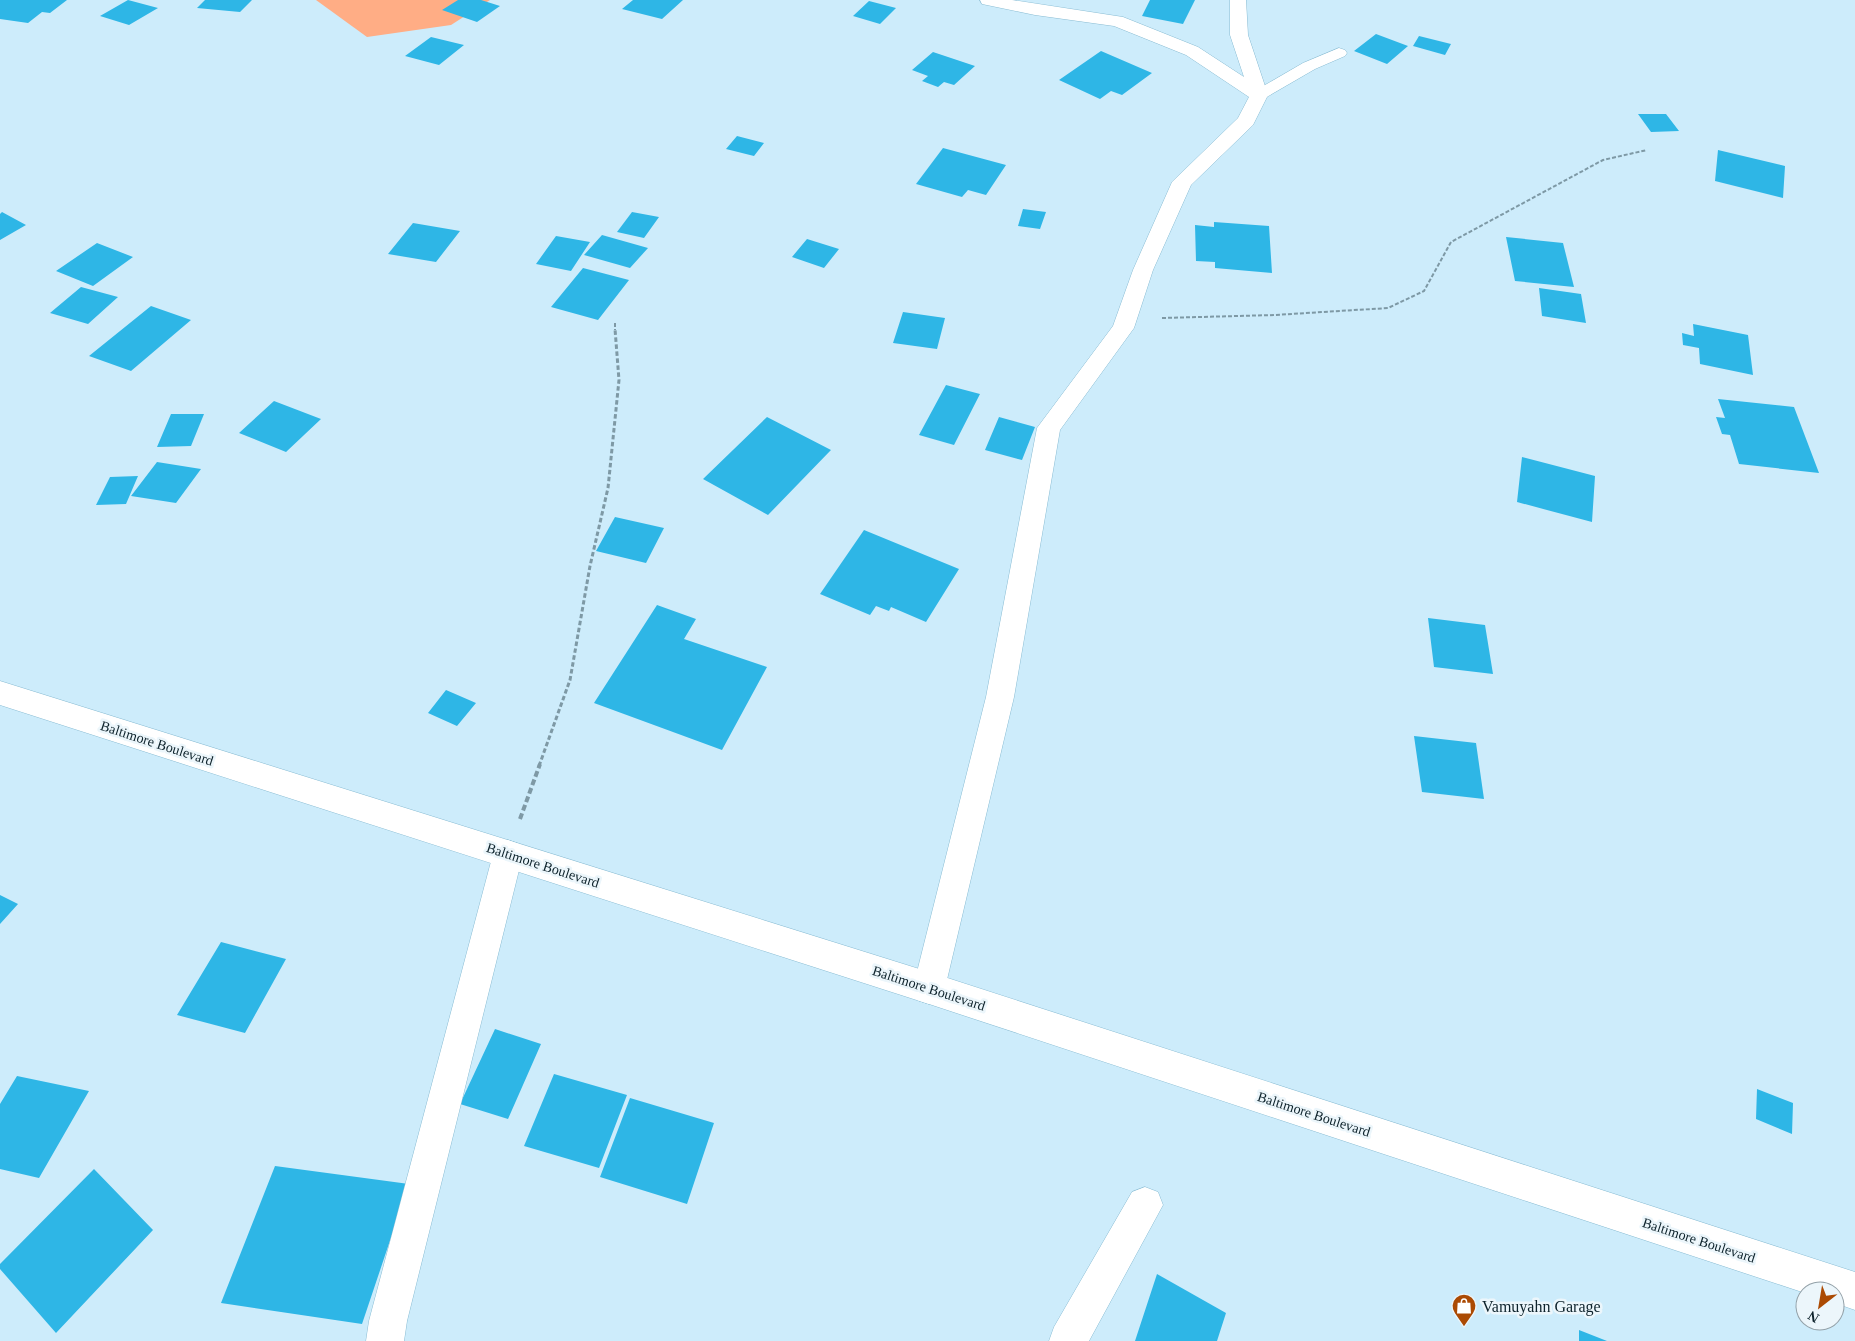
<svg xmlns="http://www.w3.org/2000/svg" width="1855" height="1341" font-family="'Times New Roman',serif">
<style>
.green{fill:#ffad85}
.building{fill:#2eb6e6}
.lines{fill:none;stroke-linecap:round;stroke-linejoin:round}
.service-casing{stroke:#89bcd3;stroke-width:1}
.minor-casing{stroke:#89bcd3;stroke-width:1}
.trunk-casing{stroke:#89bcd3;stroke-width:1}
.path-far2{stroke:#7e99a5;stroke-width:2;stroke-dasharray:4 2;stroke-linecap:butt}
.path-far1{stroke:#7e99a5;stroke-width:3;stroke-dasharray:4.5 2.5;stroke-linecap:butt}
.path{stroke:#7e99a5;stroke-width:4;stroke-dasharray:6 3;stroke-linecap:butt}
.service{fill:#fff;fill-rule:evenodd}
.minor{fill:#fff;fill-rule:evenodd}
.trunk{fill:#fff;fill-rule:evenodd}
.labels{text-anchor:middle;stroke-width:5;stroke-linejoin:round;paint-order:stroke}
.street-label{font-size:14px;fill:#0d222b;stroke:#ecf6fb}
.near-poi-label{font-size:16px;fill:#0d222b;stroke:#ecf6fb;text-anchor:start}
</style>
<rect width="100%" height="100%" fill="#cdecfb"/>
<path class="green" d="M316,0H490L451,25L367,37Z"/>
<path class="building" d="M0,0H67L50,13L42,12L28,23L0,19Z
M128,0L158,8L129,25L100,16Z
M205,0H252L240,12L197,8Z
M458,0H481L500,6L477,22L442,10Z
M633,0H683L662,19L622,9Z
M1150,0H1195L1183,24L1142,16Z
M869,1L896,8L880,24L853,16Z
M1376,34L1408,46L1387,64L1354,51Z
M1419,36L1451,44L1445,55L1413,46Z
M431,37L464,45L439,65L405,56Z
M1101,51L1152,73L1122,95L1111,91L1100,99L1059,80Z
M933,52L975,66L954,85L944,82L938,87L922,81L928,76L912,70Z
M1638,114H1666L1679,131L1651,132Z
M737,136L764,143L754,156L726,149Z
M943,148L1006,165L986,195L968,190L962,197L916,184Z
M1718,150L1785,166L1783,198L1715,181Z
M1023,209L1046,212L1040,229L1018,226Z
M2,212L26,225L0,240V214Z
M632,212L659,217L644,238L617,232Z
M1214,222L1269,226L1272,273L1215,268V262L1196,261L1195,225L1214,227Z
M413,223L460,231L436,262L388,254Z
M602,235L648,248L630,268L584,255Z
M556,236L590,242L571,271L536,264Z
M1506,237L1563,243L1574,287L1515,281Z
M807,239L839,249L824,268L792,257Z
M97,243L133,257L93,286L56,271Z
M583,268L629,280L598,320L551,307Z
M81,287L118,297L88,324L50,313Z
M1539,288L1581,294L1586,323L1542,316Z
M151,306L191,320L131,371L89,356Z
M903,312L945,318L937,349L893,343Z
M1693,324L1748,335L1753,375L1700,364L1699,348L1683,345L1682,333L1694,336Z
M946,385L980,394L954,445L919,435Z
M1718,399L1794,407L1819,473L1739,464L1730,435L1722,434L1716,417L1725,418Z
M274,401L321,419L286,452L239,433Z
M171,414H204L191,446L157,447Z
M767,417L831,450L768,515L703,479Z
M999,417L1035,427L1022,460L985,450Z
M1522,457L1595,476L1592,522L1517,502Z
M157,462L201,469L176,503L131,496Z
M138,476L126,504L96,505L110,477Z
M615,517L664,528L646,563L596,551Z
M864,530L959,569L926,622L891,607L889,611L876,606L870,615L820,594Z
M657,605L696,619L684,639L767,667L722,750L594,703Z
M1428,618L1485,625L1493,674L1434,667Z
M446,690L476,703L457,726L428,713Z
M1414,736L1476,743L1484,799L1422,792Z
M0,895L18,904L0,924Z
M221,942L286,959L245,1033L177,1015Z
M495,1029L541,1044L508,1119L460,1104Z
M554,1074L627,1095L599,1168L524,1146Z
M17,1076L89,1091L39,1178L0,1169V1104Z
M1757,1089L1793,1103L1792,1134L1756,1119Z
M630,1098L714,1123L687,1204L600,1177Z
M275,1166L409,1184L362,1324L221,1303Z
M94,1169L153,1230L56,1333L0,1269V1264Z
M1157,1274L1226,1313L1217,1341H1135Z
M1579,1330L1607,1341H1579Z"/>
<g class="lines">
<defs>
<path id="service" d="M1339,48L1345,50L1347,53L1345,56L1315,69L1265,98H1253L1251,95L1253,92L1303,63Z"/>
<path id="minor" d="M980,0H1012L1123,17L1198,47L1244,77L1230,35V0H1246L1248,35L1268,95L1253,125L1191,185L1153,270L1134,328L1060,430L1014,697L945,988L941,1000L929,1004L917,1000L913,988L986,697L1037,428L1113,326L1133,270L1172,182L1238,118L1249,97L1186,55L1114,26L1035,15L982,4Z
M508,840L519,844L523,854L407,1321L404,1341H366L369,1321L493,854L497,844Z
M1145,1187L1158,1192L1163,1205L1089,1341H1049L1054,1327L1132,1192Z"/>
<path id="trunk" d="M0,681L929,972L1855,1272V1310L1835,1303V1291H1805V1293L929,1004L0,705Z"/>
</defs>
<use href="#service" class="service-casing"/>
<use href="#minor" class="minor-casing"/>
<use href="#trunk" class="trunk-casing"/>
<path class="path-far2" d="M1162,318L1275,315L1388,308L1424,291L1451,242L1603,160L1647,150
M615,323V330"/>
<path class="path-far1" d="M539,766L570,680L590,566L608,488L619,380L615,329"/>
<path class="path" d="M520,819L540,764"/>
<use href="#service" class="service"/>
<use href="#minor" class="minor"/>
<use href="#trunk" class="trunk"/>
</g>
<defs>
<symbol id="shop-pin" viewBox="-11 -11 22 30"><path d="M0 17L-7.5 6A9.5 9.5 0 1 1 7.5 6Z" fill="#ab4a03" stroke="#ecf6fb"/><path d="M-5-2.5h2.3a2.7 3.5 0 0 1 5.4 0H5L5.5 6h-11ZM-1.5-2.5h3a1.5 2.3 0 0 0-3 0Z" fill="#fff"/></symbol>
</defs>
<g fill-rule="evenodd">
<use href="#shop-pin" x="1450" y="1292" width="28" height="38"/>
</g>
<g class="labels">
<g class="street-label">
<text transform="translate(157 743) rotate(18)" y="5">Baltimore Boulevard</text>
<text transform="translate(543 865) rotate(18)" y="5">Baltimore Boulevard</text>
<text transform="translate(929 988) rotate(18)" y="5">Baltimore Boulevard</text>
<text transform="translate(1314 1114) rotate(18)" y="5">Baltimore Boulevard</text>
<text transform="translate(1699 1240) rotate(18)" y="5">Baltimore Boulevard</text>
</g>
<g class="near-poi-label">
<text x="1482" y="1312">Vamuyahn Garage</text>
</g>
</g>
<g transform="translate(1820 1306) rotate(211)"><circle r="24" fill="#ecf6fb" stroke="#93a1a8"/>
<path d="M0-4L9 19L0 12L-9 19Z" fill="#ab4a03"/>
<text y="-8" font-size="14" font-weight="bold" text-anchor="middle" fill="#0d222b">N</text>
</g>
</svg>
